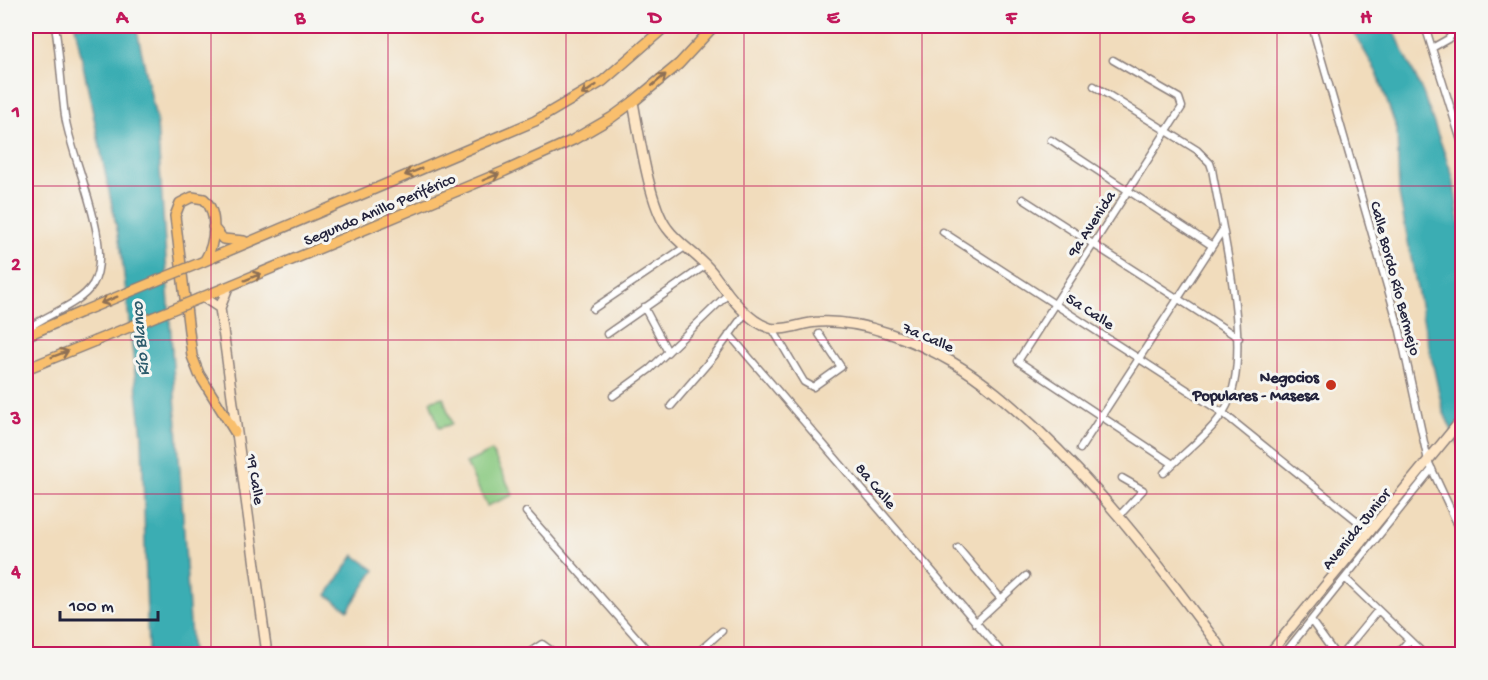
<svg xmlns="http://www.w3.org/2000/svg" width="1488" height="680" font-family="'Gochi Hand',sans-serif">
<style>
.green{fill:#89c980;stroke:#56765e;stroke-width:1.5}
.water{fill:#3badb3;stroke:#2e6877;stroke-width:1.5}
.lines{fill:none;stroke-linecap:round;stroke-linejoin:round}
.street-casing{stroke:#8a7f7c;stroke-width:9}
.secondary-casing{stroke:#8a7f7c;stroke-width:12}
.primary-casing{stroke:#8a7f7c;stroke-width:12}
.street{stroke:#fff;stroke-width:6}
.secondary{stroke:#fde5c5;stroke-width:9}
.primary{stroke:#f9bf6d;stroke-width:9}
.primary-bridge-casing{stroke:#8a7f7c;stroke-width:12;stroke-linecap:butt}
.primary-bridge{stroke:#f9bf6d;stroke-width:9}
.oneway{stroke:#8e7054}
.grid{fill:none;stroke:#c2185b;stroke-width:1.5;stroke-opacity:0.55}
.poi-dot{fill:#c8321e;stroke:#f6f6f2;stroke-width:2}
.labels{text-anchor:middle;stroke-width:6;stroke-linejoin:round;paint-order:stroke}
.street-label{font-size:16px;fill:#22223b;stroke:#f6f6f2}
.poi-label{font-size:16px;font-weight:bold;fill:#22223b;stroke:#f6f6f2;text-anchor:end}
.water-label{font-size:18px;font-style:italic;fill:#2c5a6b;stroke:#f6f6f2}
.neatline{fill:none;stroke:#c2185b;stroke-width:2}
.grid-label{font-size:20px;text-anchor:middle;font-weight:bold;fill:#c2185b}
</style>
<rect width="100%" height="100%" fill="#f6f6f2"/>
<filter id="ink" filterUnits="userSpaceOnUse"><feTurbulence type="fractalNoise" baseFrequency=".0167" numOctaves="2"/><feDisplacementMap in="SourceGraphic" scale="12" xChannelSelector="R" yChannelSelector="G"/><feConvolveMatrix kernelMatrix="1 2 1 2 8 2 1 2 1" color-interpolation-filters="sRGB"/></filter>
<filter id="wash" filterUnits="userSpaceOnUse"><feTurbulence type="fractalNoise" baseFrequency=".008" numOctaves="4" result="noise"/><feDisplacementMap in="SourceGraphic" scale="24" xChannelSelector="R" yChannelSelector="G"/><feGaussianBlur stdDeviation="1.35" result="paint"/><feColorMatrix in="noise" values="0 0 0 0 0 0 0 0 0 0 0 0 0 0 0 0 0 1.4 0 .05"/><feComposite in="paint" operator="in"/></filter>
<g filter="url(#wash)">
<rect width="100%" height="100%" fill="#f1dcbc"/>
<path class="green" d="M443,397L452,424L439,428L430,401Z
M492,451L513,495L487,506L466,463Z"/>
<path class="water" d="M75,26H136L157,123L192,654H148L142,436L121,249Z
M1350,26H1387L1397,37L1423,93L1453,177L1462,239V452L1443,411L1421,310L1399,194L1397,130L1377,73Z
M354,555L375,570L348,610L327,595Z"/>
</g>
<g filter="url(#ink)">
<g class="lines">
<defs>
<path id="street" d="M1312,26L1400,331L1428,461L1462,534
M1425,26L1462,144
M1432,48L1448,39L1460,26
M1113,60L1179,98L1182,107L1018,361L1173,464
M1094,86L1197,150L1210,163L1212,169C1222,230 1256,359 1224,411C1212,432 1182,454 1164,473
M1051,140L1211,245
M1023,199L1239,338
M943,232L1223,413L1371,532
M644,307L668,352
M593,309L685,247
M772,328L804,382L813,387L841,367L819,334
M26,330C46,314 79,306 93,284C115,247 71,159 65,116C61,86 60,56 55,26
M607,334L706,265
M729,334L1003,654
M613,396L650,369L728,294
M671,406L714,356L746,312
M1080,449L1222,231
M526,512L651,654
M1120,515L1143,490L1122,478
M958,548L1001,599
M1345,578L1424,654
M1312,622L1335,654
M975,623L1026,576
M527,654L542,644L556,654
M696,654L722,631
M1284,654L1432,469
M1342,654L1378,610
M1397,654L1409,640"/>
<path id="secondary" d="M633,102C639,133 649,204 667,228C679,245 699,255 712,272C726,291 746,321 770,328C785,332 804,322 819,322C863,320 915,340 952,362C983,380 1011,405 1037,429C1109,497 1167,575 1225,654
M228,287L220,308L267,654
M203,297L220,308
M1269,654L1462,419"/>
<path id="primary" d="M213,227L223,239L244,241
M205,260C215,244 219,213 204,199L192,197L180,203L175,216L192,356L199,374L235,432
M202,262L535,121L603,81L666,26
M198,299L505,171L573,140L611,118L633,102L679,64L714,26
M26,336L81,312
M26,369L95,341"/>
</defs>
<use href="#street" class="street-casing"/>
<use href="#secondary" class="secondary-casing"/>
<use href="#primary" class="primary-casing"/>
<use href="#street" class="street"/>
<use href="#secondary" class="secondary"/>
<use href="#primary" class="primary"/>
<defs>
<path id="primary-bridge" d="M81,312L202,262
M95,341L198,299"/>
</defs>
<use href="#primary-bridge" class="primary-bridge-casing"/>
<use href="#primary-bridge" class="primary-bridge"/>
</g>
<defs><path id="oneway-shaft" d="M-6 0H5M1.5-3L5.5 0L1.5 3" fill="none" stroke-width="1.6" stroke-linecap="round" stroke-linejoin="round" transform="scale(1.5)"/></defs>
<g class="oneway">
<use href="#oneway-shaft" transform="translate(659 80) rotate(-40)"/>
<use href="#oneway-shaft" transform="translate(589 90) rotate(146)"/>
<use href="#oneway-shaft" transform="translate(413 172) rotate(158)"/>
<use href="#oneway-shaft" transform="translate(491 177) rotate(-23)"/>
<use href="#oneway-shaft" transform="translate(253 277) rotate(-22)"/>
<use href="#oneway-shaft" transform="translate(109 300) rotate(158)"/>
<use href="#oneway-shaft" transform="translate(60 354) rotate(-21)"/>
</g>
</g>
<path class="grid" d="M211,26V654M388,26V654M566,26V654M744,26V654M922,26V654M1100,26V654M1277,26V654M26,186H1462M26,340H1462M26,494H1462"/>
<circle class="poi-dot" cx="1331" cy="385" r="6"/>
<g class="labels">
<g class="street-label">
<text transform="translate(379 208) rotate(-23)" y="6">Segundo Anillo Periférico</text>
<text transform="translate(1090 223) rotate(-57)" y="6">9a Avenida</text>
<text transform="translate(1397 278) rotate(75)" y="6">Calle Bordo Río Bermejo</text>
<text transform="translate(1091 310) rotate(33)" y="6">5a Calle</text>
<text transform="translate(929 336) rotate(23)" y="6">7a Calle</text>
<text transform="translate(257 479) rotate(81)" y="6">19 Calle</text>
<text transform="translate(877 485) rotate(50)" y="6">8a Calle</text>
<text transform="translate(1355 528) rotate(-51)" y="6">Avenida Junior</text>
</g>
<g class="poi-label">
<text x="1319" y="382">Negocios<tspan x="1319" dy="18">Populares - Masesa</tspan></text>
</g>
<g class="water-label">
<text transform="translate(139 339) rotate(-95)" y="6">Río Blanco</text>
</g>
</g>
<rect width="1488" height="680" fill="none" stroke="#f6f6f2" stroke-width="66"/>
<path d="M60 611v9h98v-9" fill="none" stroke="#22223b" stroke-width="3"/>
<text x="69" y="611" font-size="18" fill="#22223b" stroke="#f6f6f2" stroke-width="4.5" paint-order="stroke">100 m</text>
<rect x="33" y="33" width="1422" height="614" class="neatline"/>
<g class="grid-label">
<text x="122" y="23">A</text>
<text x="300" y="23">B</text>
<text x="477" y="23">C</text>
<text x="655" y="23">D</text>
<text x="833" y="23">E</text>
<text x="1011" y="23">F</text>
<text x="1188" y="23">G</text>
<text x="1366" y="23">H</text>
<text x="16" y="117">1</text>
<text x="16" y="270">2</text>
<text x="16" y="424">3</text>
<text x="16" y="577">4</text>
</g>
</svg>
